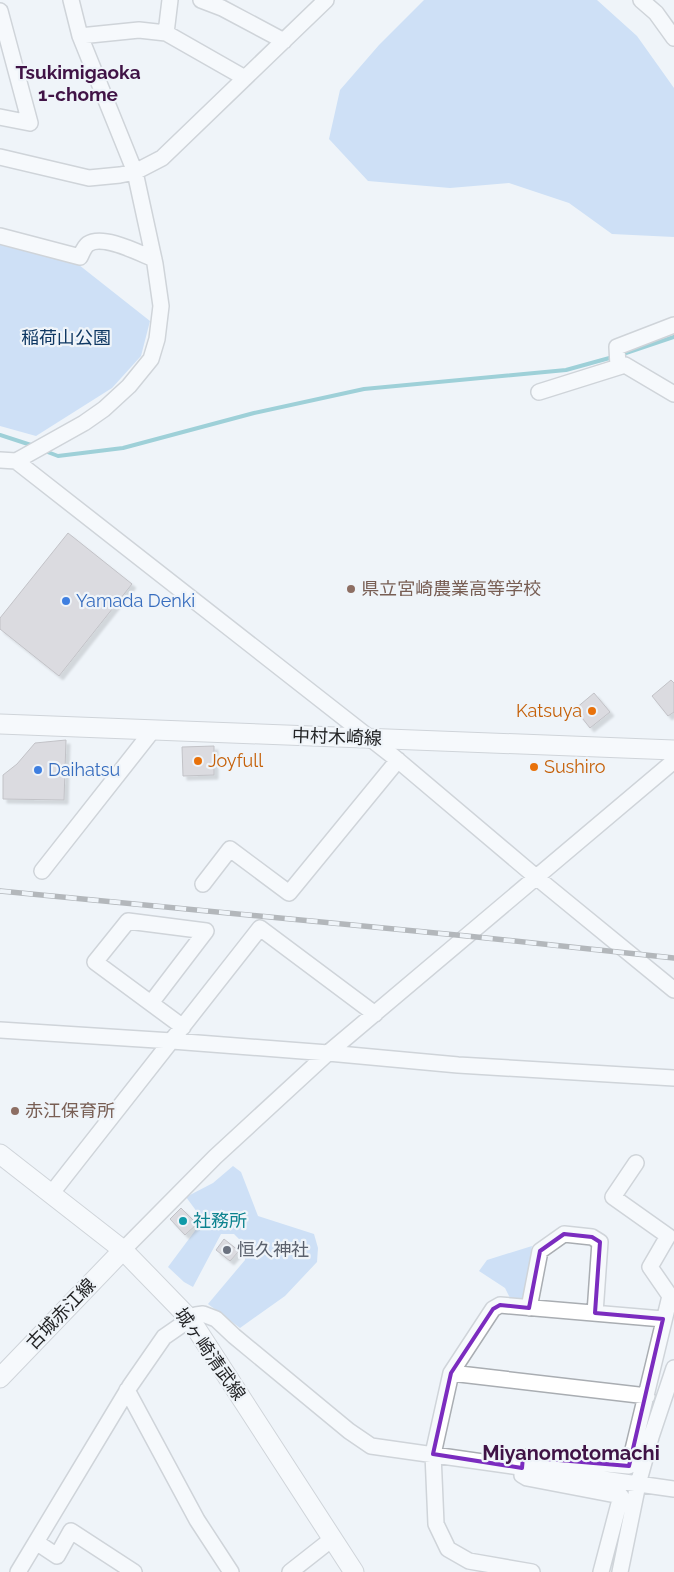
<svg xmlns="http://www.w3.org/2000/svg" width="674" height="1572" font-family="Raleway,'Noto Sans JP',sans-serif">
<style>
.green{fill:#a6c8f1}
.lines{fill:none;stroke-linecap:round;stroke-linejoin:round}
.stream{stroke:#3da4af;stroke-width:4}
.building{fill:#c3bdc1;stroke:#8c868a;filter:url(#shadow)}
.minor-casing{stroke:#a9adb2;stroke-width:18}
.major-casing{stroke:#a9adb2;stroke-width:21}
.minor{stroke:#fff;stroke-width:15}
.major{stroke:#fff;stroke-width:19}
.rail-casing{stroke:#6a6d70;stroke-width:5.5}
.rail{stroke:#eff4f9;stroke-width:4;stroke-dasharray:11;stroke-linecap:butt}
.marked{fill:none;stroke:#7b2cbf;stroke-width:4;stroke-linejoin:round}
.education-dot{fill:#8d6e63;stroke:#eff4f9;stroke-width:2}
.shop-dot{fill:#3f7fe0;stroke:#eff4f9;stroke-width:2}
.food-dot{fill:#e8710a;stroke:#eff4f9;stroke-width:2}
.culture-dot{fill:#0f9aa8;stroke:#eff4f9;stroke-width:2}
.worship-dot{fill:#6b7280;stroke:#eff4f9;stroke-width:2}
.labels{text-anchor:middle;stroke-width:4.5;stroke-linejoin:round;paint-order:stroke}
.park-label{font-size:18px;fill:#0f3863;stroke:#eff4f9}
.education-label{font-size:18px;fill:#785e54;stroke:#eff4f9;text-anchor:start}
.shop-label{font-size:18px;fill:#366cbe;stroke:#eff4f9;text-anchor:start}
.food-label{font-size:18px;fill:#c56008;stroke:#eff4f9;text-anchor:start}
.street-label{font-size:18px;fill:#232426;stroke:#eff4f9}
.culture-label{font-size:18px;fill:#0d838f;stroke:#eff4f9;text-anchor:start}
.worship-label{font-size:18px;fill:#5b616d;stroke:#eff4f9;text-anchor:start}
.neighbourhood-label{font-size:19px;font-weight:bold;fill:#401346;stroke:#eff4f9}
.quarter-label{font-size:20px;font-weight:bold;fill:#401346;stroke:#eff4f9}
</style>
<defs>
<filter id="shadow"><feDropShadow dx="4" dy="4" stdDeviation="1" flood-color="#0004"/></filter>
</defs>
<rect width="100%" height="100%" fill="#eff4f9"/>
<path class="green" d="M424,0H597L637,36L674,88V237L612,234L569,203L509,183L450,188L368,181L329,139L340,90L379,45Z
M0,242L74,261L150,321L141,356L112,388L36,436L0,426Z
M233,1166L241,1172L258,1216L314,1234L318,1248L317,1262L285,1296L240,1328L208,1304L245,1260V1245L234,1234H221L193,1287L184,1282L168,1267L203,1220L186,1197L213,1183Z
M532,1246L524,1301L511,1300L505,1288L479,1271L487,1260Z"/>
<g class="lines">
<path class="stream" d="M620,355L674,337
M0,435L34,446
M45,451L58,456L123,448L254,413L364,389L566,370L613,357"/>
</g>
<path class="building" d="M68,533L132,584L59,676L0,629V618Z
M671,680L674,683V712L668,716L652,696Z
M594,693L610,712L590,728L575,709Z
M66,740L64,800L3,799V775L17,764L35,743Z
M214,746V775L183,776L182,747Z
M181,1208L197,1224L185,1235L170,1219Z
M224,1239L239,1251L230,1261L216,1250Z"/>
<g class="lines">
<defs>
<path id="minor" d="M201,0L222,8L284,41
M641,0L656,13L674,38
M0,11L30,123L0,117
M166,33L170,0
M80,36L139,30L166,33L245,78
M0,157L89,178L120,175L135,172L162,158L326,0
M0,236L80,257C82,253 84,247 88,244C103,234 139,253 154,259
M618,367L617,347L674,325
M539,392L625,365L674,394
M0,460L16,461L84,423L104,409L129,386L151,359L157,339L161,306L155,264L135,172L80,36L71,0
M16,461L394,757L536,877L674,990
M42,871L153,730
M203,884L230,849L289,893L398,760
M151,1003L206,931L128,921L95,962L183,1027
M0,1030L172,1041L328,1053L458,1065L674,1078
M51,1194L260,928L375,1014
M123,1250L215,1157L328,1053L674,761
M529,1308L540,1251L564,1234L592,1237L600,1242L595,1313
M451,1373L647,1396
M127,1390L197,1520L231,1572
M36,1542L57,1556L71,1531L134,1572
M18,1572L130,1386L164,1337L190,1319L196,1315L203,1314L216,1319L234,1336L349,1431L371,1446L674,1489
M290,1572L332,1539
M532,1572L469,1561L448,1549L436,1524L433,1454L451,1373L493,1309L500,1305L663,1319
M601,1572L621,1496L527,1478L522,1475L523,1457L629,1466L670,1296L650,1267L668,1236L613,1197L636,1163
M620,1572L638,1484L651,1437L674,1368"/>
<path id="major" d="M0,724L674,750
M0,1154L123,1250L190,1319L354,1572
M0,1378L123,1250"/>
</defs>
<use href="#minor" class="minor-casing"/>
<use href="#major" class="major-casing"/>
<use href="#minor" class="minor"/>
<use href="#major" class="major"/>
<defs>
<path id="rail" d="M0,891L467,936L674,958"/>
</defs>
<use href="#rail" class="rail-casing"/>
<use href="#rail" class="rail"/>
</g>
<path d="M0 0H674V1572H0ZM564,1234L592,1237L600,1242L595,1313L663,1319L629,1466L523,1457L522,1468L433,1454L451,1373L493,1309L500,1305L529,1308L540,1251Z" fill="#eff4f9" fill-opacity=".55" fill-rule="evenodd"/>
<path class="marked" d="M564,1234L592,1237L600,1242L595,1313L663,1319L629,1466L523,1457L522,1468L433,1454L451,1373L493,1309L500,1305L529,1308L540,1251Z"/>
<g class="education-dot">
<circle cx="351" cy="589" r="5"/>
<circle cx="15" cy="1111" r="5"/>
</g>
<g class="shop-dot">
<circle cx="66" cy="601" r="5"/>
<circle cx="38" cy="770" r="5"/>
</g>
<g class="food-dot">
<circle cx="592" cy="711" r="5"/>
<circle cx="198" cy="761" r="5"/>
<circle cx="534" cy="767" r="5"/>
</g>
<circle class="culture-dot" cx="183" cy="1221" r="5"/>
<circle class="worship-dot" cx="227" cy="1250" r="5"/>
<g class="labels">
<g class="park-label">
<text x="66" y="344">稲荷山公園</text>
</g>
<g class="education-label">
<text x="361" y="595">県立宮崎農業高等学校</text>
<text x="25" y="1117">赤江保育所</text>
</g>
<g class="shop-label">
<text x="76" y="607">Yamada Denki</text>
<text x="48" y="776">Daihatsu</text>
</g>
<g class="food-label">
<text x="582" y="717" text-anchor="end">Katsuya</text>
<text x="208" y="767">Joyfull</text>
<text x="544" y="773">Sushiro</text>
</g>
<g class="street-label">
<text transform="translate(337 737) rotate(2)" y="6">中村木崎線</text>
<text transform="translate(61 1314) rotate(-46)" y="6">古城赤江線</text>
<text transform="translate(210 1354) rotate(55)" y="6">城ヶ崎清武線</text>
</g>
<g class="culture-label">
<text x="193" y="1227">社務所</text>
</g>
<g class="worship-label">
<text x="237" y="1256">恒久神社</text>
</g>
<g class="neighbourhood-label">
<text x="78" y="79">Tsukimigaoka<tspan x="78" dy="22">1-chome</tspan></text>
</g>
<g class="quarter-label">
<text x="571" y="1460">Miyanomotomachi</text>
</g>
</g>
</svg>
